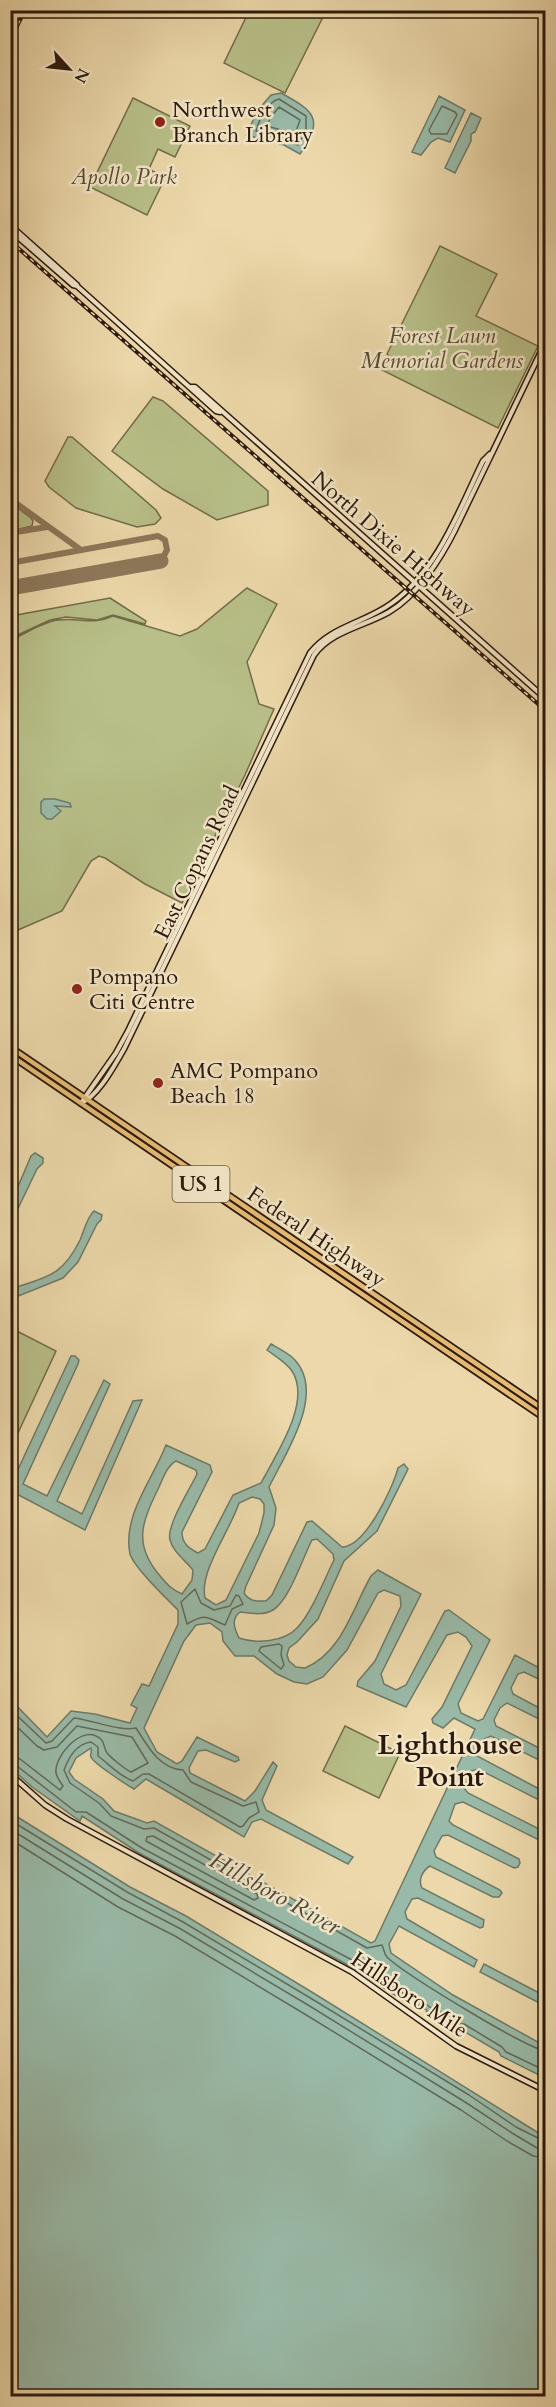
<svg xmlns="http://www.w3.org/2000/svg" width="556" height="2407" font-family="Cardo,serif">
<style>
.green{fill:#b8bf88;stroke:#726c4a;stroke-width:1.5}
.water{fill:#99baa8;stroke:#6d7a69;stroke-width:1.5;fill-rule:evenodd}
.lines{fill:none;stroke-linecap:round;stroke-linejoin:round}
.shore{stroke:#626a5a;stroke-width:1.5}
.taxiway{stroke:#8c785a;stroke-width:6}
.runway{stroke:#8c785a;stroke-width:15}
.secondary-casing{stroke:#2c190b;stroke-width:7}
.primary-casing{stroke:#2c190b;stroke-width:8}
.secondary{stroke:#f3e6c8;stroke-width:4}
.primary{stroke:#e6bc75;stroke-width:4.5}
.rail-casing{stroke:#2c190b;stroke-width:4}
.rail{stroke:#f3e6c8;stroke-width:1.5;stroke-dasharray:4.5;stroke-linecap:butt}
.poi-dot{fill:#8f2418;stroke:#f3e6c8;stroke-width:2}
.labels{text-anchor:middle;stroke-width:5;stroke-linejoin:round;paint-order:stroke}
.shield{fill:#f3e6c8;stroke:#685644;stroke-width:1.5}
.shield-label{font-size:21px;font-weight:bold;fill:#2c190b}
.poi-label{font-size:22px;fill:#2c190b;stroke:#f3e6c8;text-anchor:start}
.park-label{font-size:22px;font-style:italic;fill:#564b30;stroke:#f3e6c8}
.street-label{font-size:22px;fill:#2c190b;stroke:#f3e6c8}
.water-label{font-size:24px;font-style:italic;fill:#4d493a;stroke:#f3e6c8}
.district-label{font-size:28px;font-weight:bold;fill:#2c190b;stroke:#f3e6c8}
</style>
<rect width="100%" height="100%" fill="#ecd8aa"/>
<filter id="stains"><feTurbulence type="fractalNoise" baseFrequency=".00333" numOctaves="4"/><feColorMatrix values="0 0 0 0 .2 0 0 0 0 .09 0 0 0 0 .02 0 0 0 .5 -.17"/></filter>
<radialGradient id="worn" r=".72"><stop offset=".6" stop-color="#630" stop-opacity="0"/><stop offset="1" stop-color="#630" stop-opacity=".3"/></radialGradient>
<path class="green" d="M249,11H326L285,93L224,63Z
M133,98L190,126L175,157L158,149L149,169L165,178L147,215L90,187Z
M440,246L497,274L476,316L538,346L498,428L382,370L389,356L387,354Z
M153,397L163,401L268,491V505L217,520L163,489L112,451Z
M68,437H72L156,510L161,518L155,524L137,527L76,508L49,487L45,481Z
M11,503L31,518L33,521L32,526L11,531Z
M247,588L277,604L247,662L259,704L274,709L245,775L182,903L145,884L105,858L99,856L91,861L62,911L11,933V640C25,634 42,622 58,620C81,617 91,626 113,616L180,636L197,629Z
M110,598L146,621L145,624L113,615L97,620L66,617L50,620L11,638V616Z
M11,1328L56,1351L11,1448Z
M345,1726L400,1753L379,1798L323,1771Z"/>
<path class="water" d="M281,93C314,111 325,119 300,154L284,145L246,135L258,110L271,95Z
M439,96L465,110L450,142L438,138L431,142L421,155L412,152Z
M471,113L481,118L475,132L471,134V141L455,173L445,168Z
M44,799H55L70,803L71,807L55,806L61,811L52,819H47L41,813V802Z
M35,1153L43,1158V1163L37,1169L11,1223V1203L31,1156Z
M94,1211L102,1215L101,1220L97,1224L78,1262L63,1278L11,1299V1289C46,1277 62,1277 80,1240C84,1231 87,1217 94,1211Z
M271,1344C278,1348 288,1353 294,1359C327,1393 285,1454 269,1487L276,1508L274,1525L246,1586L244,1593C250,1602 256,1601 266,1601L272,1595L307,1522L312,1521L342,1547C365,1547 393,1488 398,1468L404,1464L408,1469L377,1531L344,1561L318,1619L297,1642L289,1648L287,1655L289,1661L296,1667L305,1668C342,1653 353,1607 371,1576L378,1570L421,1594L381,1674L384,1684L396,1690L406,1685L445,1611L449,1610L490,1640L458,1704L461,1713L478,1721L483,1719L515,1655L545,1671V1682L524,1672L518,1674L511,1688L513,1694L545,1711V1722L507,1703L500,1708L494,1720L496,1726L545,1751V1763L491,1736L484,1739L477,1756L545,1792V1803L478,1769L471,1771L464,1788L468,1793L545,1832V1843L463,1802L455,1804L449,1821L453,1825L519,1859L520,1863L518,1867L514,1868L448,1835L442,1836L434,1851L436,1857L500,1890L502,1893L499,1897H493L430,1866C422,1871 418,1880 422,1888L484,1920L483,1927L480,1928L418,1898L412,1899L405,1912L407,1919L477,1960L474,1967L399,1926L389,1944L391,1953L453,1995L545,2046V2078L501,2056L499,2052L460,2029L458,2032L442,2023L444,2020L436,2016L435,2018L426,2013L427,2010L410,2001L408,2003C388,1992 369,1977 348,1965L139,1853L82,1816L80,1821L32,1787L11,1768V1700L47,1737L71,1711L95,1714L130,1723L137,1708L131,1705L142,1684L149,1686L178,1624V1610C167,1599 134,1568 130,1554C122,1516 153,1479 166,1445L210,1465L212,1472L182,1532C182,1543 188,1548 198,1553L205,1549L233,1495L261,1483C276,1454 312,1402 292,1371C287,1363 275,1356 267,1350ZM176,1461L196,1470L197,1474C190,1489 166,1526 170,1540C173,1552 186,1561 193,1570L192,1580L182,1594C172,1590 167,1584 161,1577C132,1544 142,1522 159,1487C163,1478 167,1466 176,1461ZM252,1497L260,1499L264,1504V1513L259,1533L226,1600L216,1605L205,1598C199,1571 230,1531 239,1503ZM317,1539L333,1554L334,1560C324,1580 312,1612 297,1628C284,1642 256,1644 239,1638C234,1628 231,1619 240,1612C250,1613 263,1616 273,1610C289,1601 303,1557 312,1540ZM384,1590L400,1596L401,1606L375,1661L358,1681L357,1686L406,1707L447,1635L458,1632L466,1637L472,1646L442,1707L432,1719L433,1723L443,1728L454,1718L475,1729L375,1941L371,1943L154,1821L147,1823L114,1811L103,1799L74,1779L69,1772L76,1758L91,1748C92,1751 90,1754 91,1757C93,1763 127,1785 134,1789L146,1779L244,1837L252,1822L261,1819L348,1864L353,1857L266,1810L262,1800L277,1766L273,1762L255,1791L245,1801L190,1773L189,1768L198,1751L206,1750L235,1762L239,1760L238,1757L197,1737L182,1761L177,1764L157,1752L144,1728L184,1641L196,1625L210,1623L222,1632L223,1641L235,1656H254L277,1674L294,1682L307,1684L323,1677L347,1650L378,1593Z
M71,1356H75L79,1360L78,1364L23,1484L47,1496L104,1380L110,1384L57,1501L82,1514L133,1401L142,1400L85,1530L11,1491V1480H13Z
M11,1813L130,1887L186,1916L315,1994L545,2137V2396H11Z
M484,1964L545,1996V2006L480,1972Z"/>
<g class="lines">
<path class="shore" d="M279,99L306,116V131L298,145L256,131C259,120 267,102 279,99Z
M442,106L455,112L457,115L447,134H431L429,130Z
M279,107L300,120L295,134L267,126L270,118Z
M195,1589L201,1603L214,1610L230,1606L236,1595L239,1596L243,1604L232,1609L225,1625C207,1618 207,1612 187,1624L181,1602Z
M279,1644L282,1646L281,1655L284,1665L281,1669L259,1651L261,1647Z
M10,1709L46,1743L52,1741L74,1718C93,1720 120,1732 136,1728C147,1745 159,1769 183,1770L191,1782L243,1806L256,1802L259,1812L249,1818L243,1826L240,1827L149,1774H143L133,1781C119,1776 110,1765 98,1756V1747L91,1742C76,1744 69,1757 64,1770L70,1783L99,1803L111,1816L144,1829L154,1828L367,1948L382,1945C384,1949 384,1954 387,1957C403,1973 527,2049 546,2051
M10,1720L37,1746L44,1750L57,1747L77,1726L132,1737L148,1763L131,1772C126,1770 107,1755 106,1751C103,1744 104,1739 96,1736C79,1728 54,1757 56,1773C57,1778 60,1782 63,1786L60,1790L20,1759L10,1757
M10,1764L17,1766L76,1812H86L142,1848L352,1960L384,1979L399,1991L407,1995L414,1996L434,2010L446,2014L455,2024H464L502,2047L506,2052L546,2071
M10,1820L127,1892L183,1922L312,1999L469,2095L516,2127L546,2142
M10,1829L123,1899L179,1928L308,2005L465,2102L512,2133L537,2148L546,2149
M153,1836L257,1894L258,1898L254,1900L146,1841L147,1837Z
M10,1839L118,1907L175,1936L303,2013L461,2110L507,2141L533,2156L546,2158"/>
<path class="taxiway" d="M10,499L81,550
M10,533L47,527
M10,563L158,536L165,540L167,550L161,561"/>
<path class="runway" d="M10,588L161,561"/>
<defs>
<path id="secondary" d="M10,225L77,285
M10,230L73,285L77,286L216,411L220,412
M191,387H195L546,699
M81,1103C98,1097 115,1064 124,1049L314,655C331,631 365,626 389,612C417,596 441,558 455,530L546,341
M81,1103L116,1053L128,1031L310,653C331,626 365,623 392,603C438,570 459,510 483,461L490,454
M10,1774L45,1805L67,1819L352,1972L456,2046L546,2091"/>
<path id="primary" d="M10,1047L546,1411
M10,1055L546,1419"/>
</defs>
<use href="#secondary" class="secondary-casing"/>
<use href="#primary" class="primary-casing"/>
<use href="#secondary" class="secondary"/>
<use href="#primary" class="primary"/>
<defs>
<path id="rail" d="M10,41L25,10
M10,241L546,711"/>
</defs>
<use href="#rail" class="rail-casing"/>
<use href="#rail" class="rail"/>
</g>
<g class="poi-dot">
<circle cx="160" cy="122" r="6"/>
<circle cx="77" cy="989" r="6"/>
<circle cx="158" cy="1083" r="6"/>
</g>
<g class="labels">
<rect class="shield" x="172.5" y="1166" width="57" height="36" rx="4.5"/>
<g class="shield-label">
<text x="201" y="1191">US 1</text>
</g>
<g class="poi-label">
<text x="172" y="117">Northwest<tspan x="172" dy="25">Branch Library</tspan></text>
<text x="89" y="984">Pompano<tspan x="89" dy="25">Citi Centre</tspan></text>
<text x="170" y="1078">AMC Pompano<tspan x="170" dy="25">Beach 18</tspan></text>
</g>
<g class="park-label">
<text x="124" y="184">Apollo Park</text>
<text x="442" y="343">Forest Lawn<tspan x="442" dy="25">Memorial Gardens</tspan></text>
</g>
<g class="street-label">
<text transform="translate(394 543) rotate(41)" y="8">North Dixie Highway</text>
<text transform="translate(196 862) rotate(-64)" y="8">East Copans Road</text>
<text transform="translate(317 1236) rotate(34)" y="8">Federal Highway</text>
<text transform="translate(410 1994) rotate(34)" y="8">Hillsboro Mile</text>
</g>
<g class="water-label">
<text transform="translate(275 1893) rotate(29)" y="8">Hillsboro River</text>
</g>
<g class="district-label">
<text x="450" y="1754">Lighthouse<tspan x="450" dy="32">Point</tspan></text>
</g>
</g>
<rect width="556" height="2407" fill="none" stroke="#ecd8aa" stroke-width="36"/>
<rect x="12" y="12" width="532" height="2383" fill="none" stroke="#2c190b" stroke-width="3"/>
<rect x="18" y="18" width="520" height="2371" fill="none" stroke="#2c190b" stroke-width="1.5"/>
<g transform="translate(69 69) rotate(117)" stroke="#f3e6c8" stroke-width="4.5" paint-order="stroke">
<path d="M0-4.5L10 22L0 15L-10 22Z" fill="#2c190b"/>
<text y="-9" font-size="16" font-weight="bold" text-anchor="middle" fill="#2c190b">N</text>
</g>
<rect width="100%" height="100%" filter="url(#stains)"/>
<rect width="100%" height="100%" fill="url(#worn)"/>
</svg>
